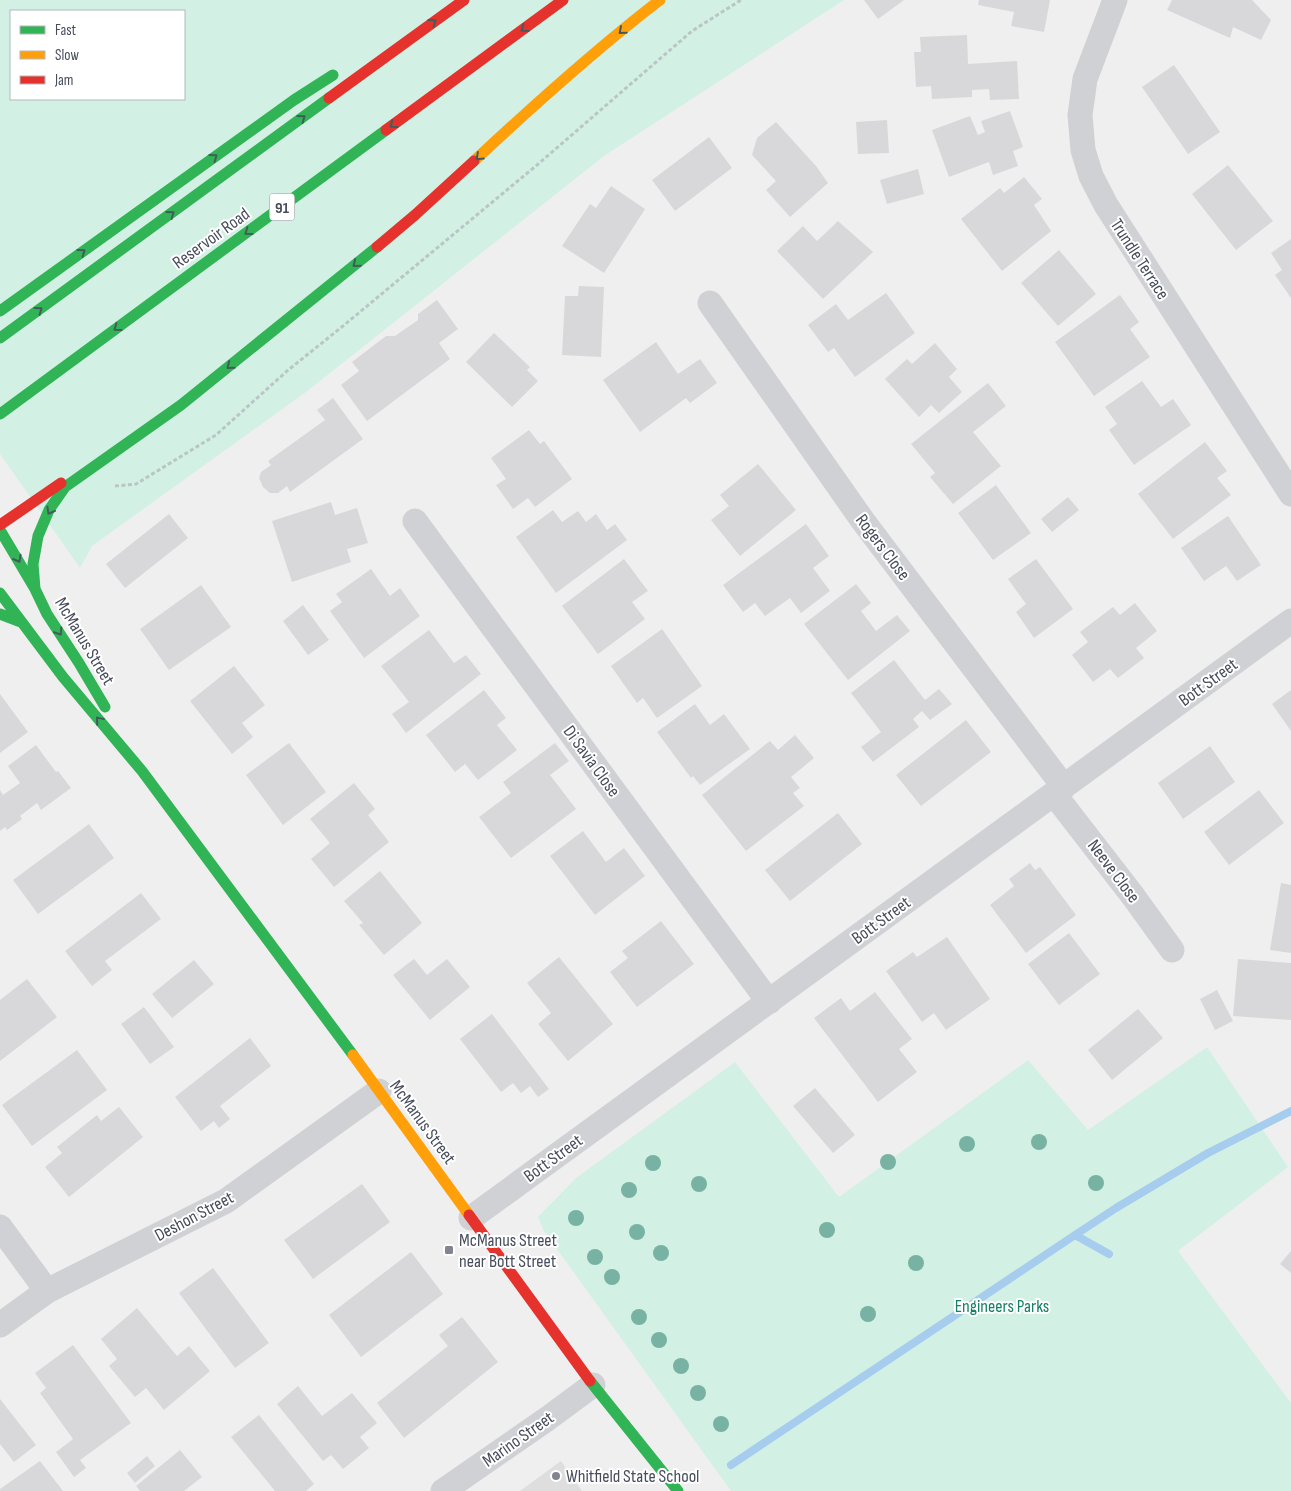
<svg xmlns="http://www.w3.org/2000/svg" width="1291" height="1491" font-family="'Sofia Sans Condensed',sans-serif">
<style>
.education{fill:#dededf}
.green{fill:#d3f0e5;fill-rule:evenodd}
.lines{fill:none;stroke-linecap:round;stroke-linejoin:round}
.stream{stroke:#a6cdee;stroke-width:8}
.building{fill:#d8d8db}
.path{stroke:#bac5c5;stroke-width:3;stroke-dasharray:4 2.5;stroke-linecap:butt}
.street{stroke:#d0d1d5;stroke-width:25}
.fast{stroke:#30b455;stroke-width:11}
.slow{stroke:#ff9f0a;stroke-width:11}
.jam{stroke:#e5322d;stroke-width:11}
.tree{fill:#77b2a3}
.oneway{stroke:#435c5b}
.poi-dot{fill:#82858f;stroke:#fff;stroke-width:2}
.labels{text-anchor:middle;stroke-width:4;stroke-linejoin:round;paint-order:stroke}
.shield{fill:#fff;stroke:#7e828d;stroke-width:1}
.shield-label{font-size:16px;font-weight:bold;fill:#464c5c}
.street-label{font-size:18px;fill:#464c5c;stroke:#fff}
.poi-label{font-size:18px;fill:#464c5c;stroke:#fff;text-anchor:start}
.park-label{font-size:18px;fill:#148065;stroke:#fff}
</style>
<rect width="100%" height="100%" fill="#f0efef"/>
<path class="education" d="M561,1461L582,1491H520Z"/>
<path class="green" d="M0,0H844L604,156L306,392L92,546L80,568L0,454ZM11,11H184V99H11Z
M1207,1047L1288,1167L1178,1251L1291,1403V1491H731L544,1231L538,1217L576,1178L735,1062L839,1197L1028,1060L1088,1130Z"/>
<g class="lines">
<path class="stream" d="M1075,1235L1116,1208L1208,1153L1291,1111
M731,1465L1075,1235L1109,1254"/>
</g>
<path class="building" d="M864,0H904L878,19Z
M979,0H1050L1044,32L1011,26L1014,12L978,5Z
M1172,0H1252L1271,20L1261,40L1233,27L1230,38L1167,10Z
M967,35L968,64L1017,61L1019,99L990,100L989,89L972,90V97L932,99L931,86L916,87L914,52H921L920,37Z
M1174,65L1220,132L1188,154L1142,87Z
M1010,111L1023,147L1013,151L1018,166L993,175L989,162L949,177L932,130L970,116L978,135L985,132L981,121Z
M887,120L889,153L858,154L856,122Z
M776,122L816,166L828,183L790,217L766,190L776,181L752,155L757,138Z
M709,137L732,168L675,211L652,180Z
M1228,165L1273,221L1236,250L1192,194Z
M918,169L924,194L887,204L880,180Z
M1024,177L1042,199L1034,205L1051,231L1002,271L961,219L1000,188L1004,193Z
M611,186L645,209L604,273L562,246L590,204L596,208Z
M838,221L873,252L823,299L777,251L803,226L817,241Z
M1291,239V298L1275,275L1282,270L1271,253Z
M1059,250L1096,294L1058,326L1021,283Z
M579,286L604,287L601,357L562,355L565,296H578Z
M886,293L915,333L855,377L834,348L828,352L808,325L836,304L848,320Z
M1120,295L1139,322L1130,329L1150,357L1094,396L1055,342Z
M437,300L458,329L439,343L450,359L367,421L341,385L359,371L352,362L386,336H395L418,320V314Z
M494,333L530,367L527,370L538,381L512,407L466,362Z
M656,342L678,374L700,359L717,383L690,403L686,398L640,432L603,380Z
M935,343L957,369L949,377L962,392L939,413L931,405L919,417L885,379L907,359L912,364Z
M1142,381L1161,407L1173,399L1191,425L1134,465L1109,430L1117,424L1105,407Z
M988,383L1006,406L973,432L1001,466L953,504L930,477L935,473L911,444Z
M333,398L363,439L290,492L287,486L278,493H270L263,487L259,478L261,472L271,465L268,461L325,420L317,410Z
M529,430L540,444L544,441L572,479L535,507L528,498L513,509L496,485L506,479L491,458Z
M1205,442L1227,471L1217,478L1231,495L1173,539L1138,494Z
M758,464L796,510L740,556L711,520L729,506L720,495Z
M996,485L1031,533L993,560L958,513Z
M1068,497L1079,510L1052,532L1041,519Z
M331,502L335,515L357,508L368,543L347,549L351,562L292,582L272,521Z
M553,510L562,522L578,511L586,522L596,514L607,530L615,524L627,540L556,593L516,537Z
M169,514L188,538L125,588L106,564Z
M1228,516L1261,565L1237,581L1226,566L1204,581L1181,548Z
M806,524L829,556L813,568L830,591L801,613L790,598L765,616L755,603L743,612L723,585Z
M624,559L648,591L632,602L645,619L598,654L562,606Z
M1036,559L1073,609L1034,638L1016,612L1026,604L1008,579Z
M371,569L390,596L400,588L420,616L364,658L330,611L342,602L336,594Z
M856,584L871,603L861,611L876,631L897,615L910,631L848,680L804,624Z
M201,585L231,627L169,670L140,629Z
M1135,603L1157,631L1136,648L1144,658L1118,678L1110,669L1093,682L1072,655L1088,642L1080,632L1113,607L1120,615Z
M303,605L329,640L308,655L283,621Z
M662,629L702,686L657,718L643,698L637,703L611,666Z
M429,630L454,663L466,655L481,674L406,733L392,714L409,702L381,666Z
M894,660L925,700L939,689L952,704L930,720L922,711L913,719L919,727L873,762L861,747L881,732L851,693Z
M234,666L265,705L242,723L253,737L232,754L190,701Z
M484,690L506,718L497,725L517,750L478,780L465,764L455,772L426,735Z
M1291,690V731L1272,704Z
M0,694L28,732L0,753Z
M695,704L710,725L724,714L750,749L700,785L693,776L691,778L657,732Z
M966,720L991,752L921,806L896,775Z
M795,735L814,758L791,777L800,788L793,793L804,806L746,851L702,795L770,741L778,750Z
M289,743L326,792L283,825L246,775Z
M555,743L569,761L550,775L576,809L511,858L479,817L511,793L503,782Z
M36,745L56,772L58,771L71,788L41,810L37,803L20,816L22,819L7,830L5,827L0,831V790L3,795L20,783L8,766Z
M1210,746L1235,782L1183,819L1158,783Z
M354,783L375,809L368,815L389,842L334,887L311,859L330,843L310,819Z
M1259,790L1284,823L1229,865L1204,832Z
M838,813L862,844L790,901L765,870Z
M89,824L114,858L38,914L13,880Z
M583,831L606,862L624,848L645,876L595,915L550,856Z
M1030,863L1035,870L1040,867L1076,915L1026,953L990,905L1014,886L1009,879Z
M380,871L422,923L384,955L359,925L363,923L344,901Z
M1281,883L1291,885V953L1270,950Z
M141,893L161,919L105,961L112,970L92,986L65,951Z
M661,921L694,964L637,1007L610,972L628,958L622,951Z
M1069,933L1100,974L1059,1005L1028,964Z
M947,937L990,999L946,1030L934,1013L922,1022L886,971L913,952L917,957Z
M559,957L613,1024L568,1061L538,1024L551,1013L527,983Z
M414,959L427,975L447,959L470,987L430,1020L393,975Z
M1238,959L1291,963V1020L1233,1016Z
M194,960L214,984L172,1018L152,994Z
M27,979L57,1017L0,1061V1000Z
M1217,990L1233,1021L1215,1030L1200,999Z
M875,992L912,1039L899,1049L917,1072L878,1102L814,1018L841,998L850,1011Z
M144,1007L174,1047L150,1064L121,1024Z
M1138,1009L1163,1038L1112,1080L1088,1050Z
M492,1014L549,1089L538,1097L530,1086L521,1093L513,1083L501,1092L460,1039Z
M250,1038L271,1066L220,1106L230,1119L219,1128L214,1121L201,1131L175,1097Z
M77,1050L107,1090L32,1146L2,1105Z
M815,1088L855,1135L833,1153L793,1106Z
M119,1107L143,1137L69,1197L45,1167L62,1153L57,1147L97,1115L101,1121Z
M362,1184L390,1222L313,1279L284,1240Z
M1291,1251V1273L1280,1264Z
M411,1252L443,1294L361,1357L329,1315Z
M213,1268L269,1343L235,1368L179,1293Z
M137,1308L177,1356L189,1346L210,1371L164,1410L146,1388L135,1397L109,1366L117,1359L101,1339Z
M462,1317L498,1362L404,1438L377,1403L448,1346L439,1335Z
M73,1345L131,1423L80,1460L86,1468L74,1477L56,1452L73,1439L40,1393L46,1388L35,1373Z
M298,1386L322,1416L352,1393L377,1423L360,1437L369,1448L343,1469L331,1455L323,1461L277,1404Z
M0,1399L36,1445L14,1462L0,1444Z
M259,1415L314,1484L306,1491H275L231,1437Z
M180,1450L202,1477L184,1491H140L136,1486Z
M147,1456L155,1466L135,1483L127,1473Z
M40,1461L63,1491H0V1489Z"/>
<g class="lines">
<path class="path" d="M115,486L136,484L216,435L287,371L343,326L537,165L692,31L741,0"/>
<path class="street" d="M1115,0L1085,79L1080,115L1083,150L1091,176L1106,205L1291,494
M710,303L863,521L1064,787
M415,521L769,1002
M1054,794L1133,896L1172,950
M471,1218L1291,621
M0,1227L47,1291
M0,1325L47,1291L226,1201L379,1091
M443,1491L547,1419L593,1385"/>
<path class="fast" d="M0,311L294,100L333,75
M0,338L329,98
M0,414L386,130
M0,530L35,589L47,614L79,663L105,707
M35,589L33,564L38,536L49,510L65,487L181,405L377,247
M0,593L63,677L142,771L353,1055
M0,614L21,622
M590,1381L678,1491"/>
<path class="slow" d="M474,161C534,105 595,50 660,0
M353,1055L469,1215"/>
<path class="jam" d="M329,98L464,0
M386,130L563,0
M377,247L415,215L474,161
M0,525L61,483
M469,1215L590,1381"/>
</g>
<g class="tree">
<circle cx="1039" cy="1142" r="8"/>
<circle cx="967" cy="1144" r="8"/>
<circle cx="888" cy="1162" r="8"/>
<circle cx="653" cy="1163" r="8"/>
<circle cx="1096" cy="1183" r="8"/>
<circle cx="699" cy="1184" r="8"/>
<circle cx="629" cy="1190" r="8"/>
<circle cx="576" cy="1218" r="8"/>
<circle cx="827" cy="1230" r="8"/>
<circle cx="637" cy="1232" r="8"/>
<circle cx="661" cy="1253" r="8"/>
<circle cx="595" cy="1257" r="8"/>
<circle cx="916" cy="1263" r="8"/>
<circle cx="612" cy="1277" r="8"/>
<circle cx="868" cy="1314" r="8"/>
<circle cx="639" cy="1317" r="8"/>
<circle cx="659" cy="1340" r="8"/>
<circle cx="681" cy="1366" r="8"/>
<circle cx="698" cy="1393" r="8"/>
<circle cx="721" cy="1424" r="8"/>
</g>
<defs><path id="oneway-chevron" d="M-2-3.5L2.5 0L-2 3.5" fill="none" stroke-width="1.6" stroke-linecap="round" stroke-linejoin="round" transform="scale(1.25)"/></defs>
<g class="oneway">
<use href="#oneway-chevron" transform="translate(433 22) rotate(-36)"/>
<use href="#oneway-chevron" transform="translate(524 29) rotate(144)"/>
<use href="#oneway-chevron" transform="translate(622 31) rotate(139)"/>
<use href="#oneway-chevron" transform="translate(302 118) rotate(-36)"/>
<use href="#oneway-chevron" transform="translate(393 125) rotate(144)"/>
<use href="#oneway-chevron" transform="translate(214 157) rotate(-36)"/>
<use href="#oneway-chevron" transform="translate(479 157) rotate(137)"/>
<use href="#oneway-chevron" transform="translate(171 214) rotate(-36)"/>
<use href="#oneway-chevron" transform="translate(248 232) rotate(144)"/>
<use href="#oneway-chevron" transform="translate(82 252) rotate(-36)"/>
<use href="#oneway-chevron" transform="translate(356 264) rotate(141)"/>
<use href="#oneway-chevron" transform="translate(39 310) rotate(-36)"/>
<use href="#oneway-chevron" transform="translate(117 328) rotate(144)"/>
<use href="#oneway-chevron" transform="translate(230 366) rotate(141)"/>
<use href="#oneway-chevron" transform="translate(50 511) rotate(119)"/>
<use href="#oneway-chevron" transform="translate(18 559) rotate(60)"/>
<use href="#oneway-chevron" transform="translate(59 632) rotate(57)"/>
<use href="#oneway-chevron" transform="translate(99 720) rotate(-130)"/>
</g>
<g class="poi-dot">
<rect x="444" y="1245" width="10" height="10" rx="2.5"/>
<circle cx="556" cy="1476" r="5"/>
</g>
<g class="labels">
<rect class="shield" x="269.5" y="193.5" width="25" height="27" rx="4"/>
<g class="shield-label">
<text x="282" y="213">91</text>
</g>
<g class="street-label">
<text transform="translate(211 238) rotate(-36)" y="6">Reservoir Road</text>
<text transform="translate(1140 259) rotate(57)" y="6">Trundle Terrace</text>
<text transform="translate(883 547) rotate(53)" y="6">Rogers Close</text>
<text transform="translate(85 641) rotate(59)" y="6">McManus Street</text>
<text transform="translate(1208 682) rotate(-36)" y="6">Bott Street</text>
<text transform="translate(592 761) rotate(54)" y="6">Di Savia Close</text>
<text transform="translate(1114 871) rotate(53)" y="6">Neeve Close</text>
<text transform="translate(881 920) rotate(-36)" y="6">Bott Street</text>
<text transform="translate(423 1122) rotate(54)" y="6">McManus Street</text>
<text transform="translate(553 1158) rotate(-36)" y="6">Bott Street</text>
<text transform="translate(194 1216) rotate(-28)" y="6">Deshon Street</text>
<text transform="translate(518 1439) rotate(-35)" y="6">Marino Street</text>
</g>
<g class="poi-label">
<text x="459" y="1246">McManus Street<tspan x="459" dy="21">near Bott Street</tspan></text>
<text x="566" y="1482">Whitfield State School</text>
</g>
<g class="park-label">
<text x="1002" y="1312">Engineers Parks</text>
</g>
</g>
<rect x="10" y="10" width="175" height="90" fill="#ffffff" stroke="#b5b7be"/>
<rect x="20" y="26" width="25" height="8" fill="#30b455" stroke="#b5b7be"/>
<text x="55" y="35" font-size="15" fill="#464c5c">Fast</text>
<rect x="20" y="51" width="25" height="8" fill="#ff9f0a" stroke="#b5b7be"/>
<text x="55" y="60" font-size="15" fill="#464c5c">Slow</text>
<rect x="20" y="76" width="25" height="8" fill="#e5322d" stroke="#b5b7be"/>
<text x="55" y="85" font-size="15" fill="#464c5c">Jam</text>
</svg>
